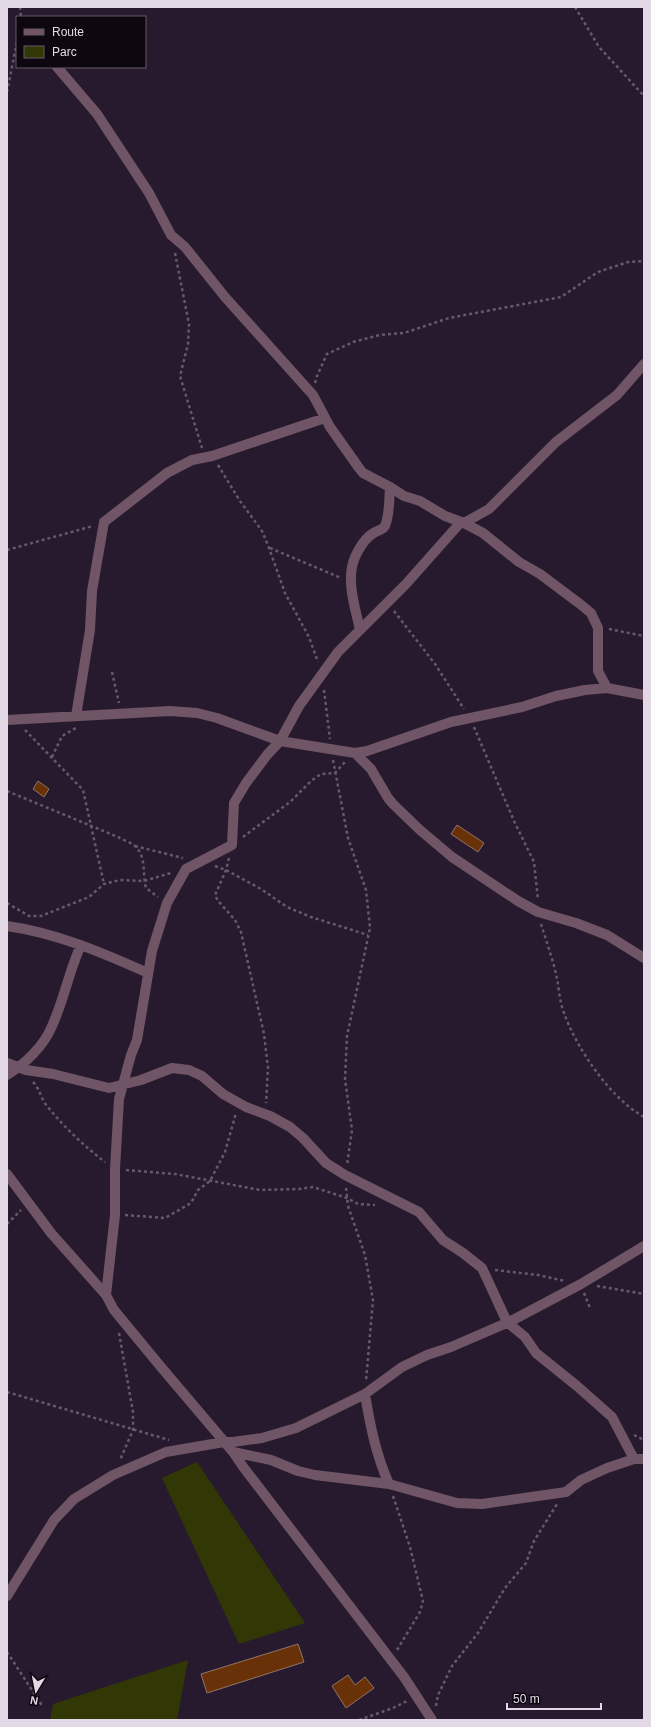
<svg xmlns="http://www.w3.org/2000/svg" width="651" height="1727" font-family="Helvetica,sans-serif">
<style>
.green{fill:#313805}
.building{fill:#693107;stroke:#917565}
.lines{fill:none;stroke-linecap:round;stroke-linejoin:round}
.path{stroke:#66596b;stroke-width:2.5;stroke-dasharray:3 3;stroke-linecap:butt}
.minor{stroke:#6f5565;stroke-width:10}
</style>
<rect width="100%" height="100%" fill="#281a2e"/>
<path class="green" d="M197,1462L305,1623L239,1644L162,1478Z
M188,1660L177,1720H50L53,1704Z"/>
<path class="building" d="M38,781L49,789L44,797L33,789Z
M457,825L484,843L478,852L451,834Z
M298,1644L304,1662L207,1693L201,1674Z
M348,1675L355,1685L365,1677L374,1688L346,1708L332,1686Z"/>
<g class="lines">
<path class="path" d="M20,7L21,17
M575,7L599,47L644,96
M7,92L17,42
M175,253L189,324L188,344L180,376L202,448
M315,383L317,376L327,354L353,342L380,335L404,333L449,318L561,297L598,272L628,262L644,261
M218,465L240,501L262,531L269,548L285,593L309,637L318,662
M270,548L341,578
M7,550L93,526
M394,611L435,664L464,709
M609,629L644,636
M112,672L119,703
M324,690L330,739
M474,727L514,821L534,862L538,900
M25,730L83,790L104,884
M52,757L62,736L76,728
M333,760L348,838L366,890L370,928L347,1036L345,1079L352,1130L347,1165
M7,791L118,837C123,840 130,842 135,846C147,857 142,874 146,888L158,897
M243,837L290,802L311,781L321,774L335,773L345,762
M135,846L183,858
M229,858L226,870L215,895L218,901L235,920L241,932L264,1034L268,1068L266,1103
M215,866L226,870L261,889L287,907L311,917L368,935
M7,903L29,916H41L89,897L104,884L120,880L144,881L171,873
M541,924C546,940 552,957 556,974C559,986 559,1000 564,1013C577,1049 610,1098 644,1117
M33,1082C40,1089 41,1099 47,1106C64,1127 84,1146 105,1162
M126,1170L175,1174L260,1190L299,1189L313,1187L347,1198L358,1204L375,1205
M346,1188L348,1206L365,1255L373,1300L366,1381
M125,1215L165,1218L191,1203L198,1190L210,1181L225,1152L236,1113
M7,1224L21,1210
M495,1270L538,1275L565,1281
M597,1286L644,1294
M584,1293L590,1308
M119,1333L133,1412V1430L120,1460
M7,1392L169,1440
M634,1435L644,1440
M393,1496L410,1547L423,1601L420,1612L397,1650
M7,1652L43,1707
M436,1706L438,1695L452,1666L478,1633L505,1588L526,1563L534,1541L557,1504
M359,1720L393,1708L407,1701"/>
<path class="minor" d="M57,67L97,114L149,193L171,235L185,247L225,297L313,395L330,427L359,468L363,473L390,487L404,496L420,501L445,516L464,523L483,533L519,562L540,574L580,604L591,613L598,628V671L607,688
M464,523L489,509L556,442L617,395L644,364
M360,630C356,611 348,587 352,567C354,556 363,540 372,534C377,530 382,531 385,526C390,514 389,499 390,487
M76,716L90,630L92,591L104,522L167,473L192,460L212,456L325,418
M7,720L170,711L197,713L217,718L280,741L355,753L367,751L451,722L522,707L556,696L585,690L607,688L644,695
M355,753L371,769L388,798L393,804L420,830L452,857L518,901L538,912L576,923L607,935L644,958
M7,926C57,933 103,953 148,973
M7,1063L26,1070L53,1074L109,1088L141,1080L172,1068L189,1070L202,1076L223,1094L246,1107L270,1116L290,1127L303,1138L326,1163L345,1175L419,1212L443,1240L463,1253L482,1268L507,1322L525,1337L536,1353L577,1386L612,1417L634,1459
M7,1075C25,1064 44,1046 52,1026C64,1000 69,971 81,945
M7,1174L51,1233L106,1295L114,1310L161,1367L233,1452L244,1468L404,1677L432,1720
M106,1295L115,1215V1169L119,1099L131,1055L137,1040L152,951L167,903L186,869L232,845L234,803L246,783L267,755L280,741L299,706L338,652L406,584L461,522
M365,1394C370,1425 376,1455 389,1484
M233,1452L271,1460L298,1471L315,1475L389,1484L457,1503L482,1504L566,1492L581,1480L607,1468L634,1459H644
M7,1596L54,1520L74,1499L113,1475L166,1452L224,1442H233L262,1438L296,1428L365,1394L402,1367L427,1355L451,1347L511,1321L581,1284L644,1246"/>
</g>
<rect width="651" height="1727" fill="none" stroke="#e3d9e6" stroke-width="16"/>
<rect x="16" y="16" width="130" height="52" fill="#0e0710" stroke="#635b66"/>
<rect x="24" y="29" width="20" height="6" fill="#6f5565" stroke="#635b66"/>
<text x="52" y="36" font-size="12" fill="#e3d9e6">Route</text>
<rect x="24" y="46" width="20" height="12" fill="#313805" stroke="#635b66"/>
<text x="52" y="56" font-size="12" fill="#e3d9e6">Parc</text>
<g transform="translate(36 1691) rotate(190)" stroke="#0e0710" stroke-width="3" paint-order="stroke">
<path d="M0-3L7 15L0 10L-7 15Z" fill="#e3d9e6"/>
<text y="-6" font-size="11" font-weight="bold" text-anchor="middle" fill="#e3d9e6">N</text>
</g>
<path d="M507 1703v6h94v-6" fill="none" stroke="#e3d9e6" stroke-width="2"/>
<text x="513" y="1703" font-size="12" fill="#e3d9e6" stroke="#0e0710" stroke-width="3" paint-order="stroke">50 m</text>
</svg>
